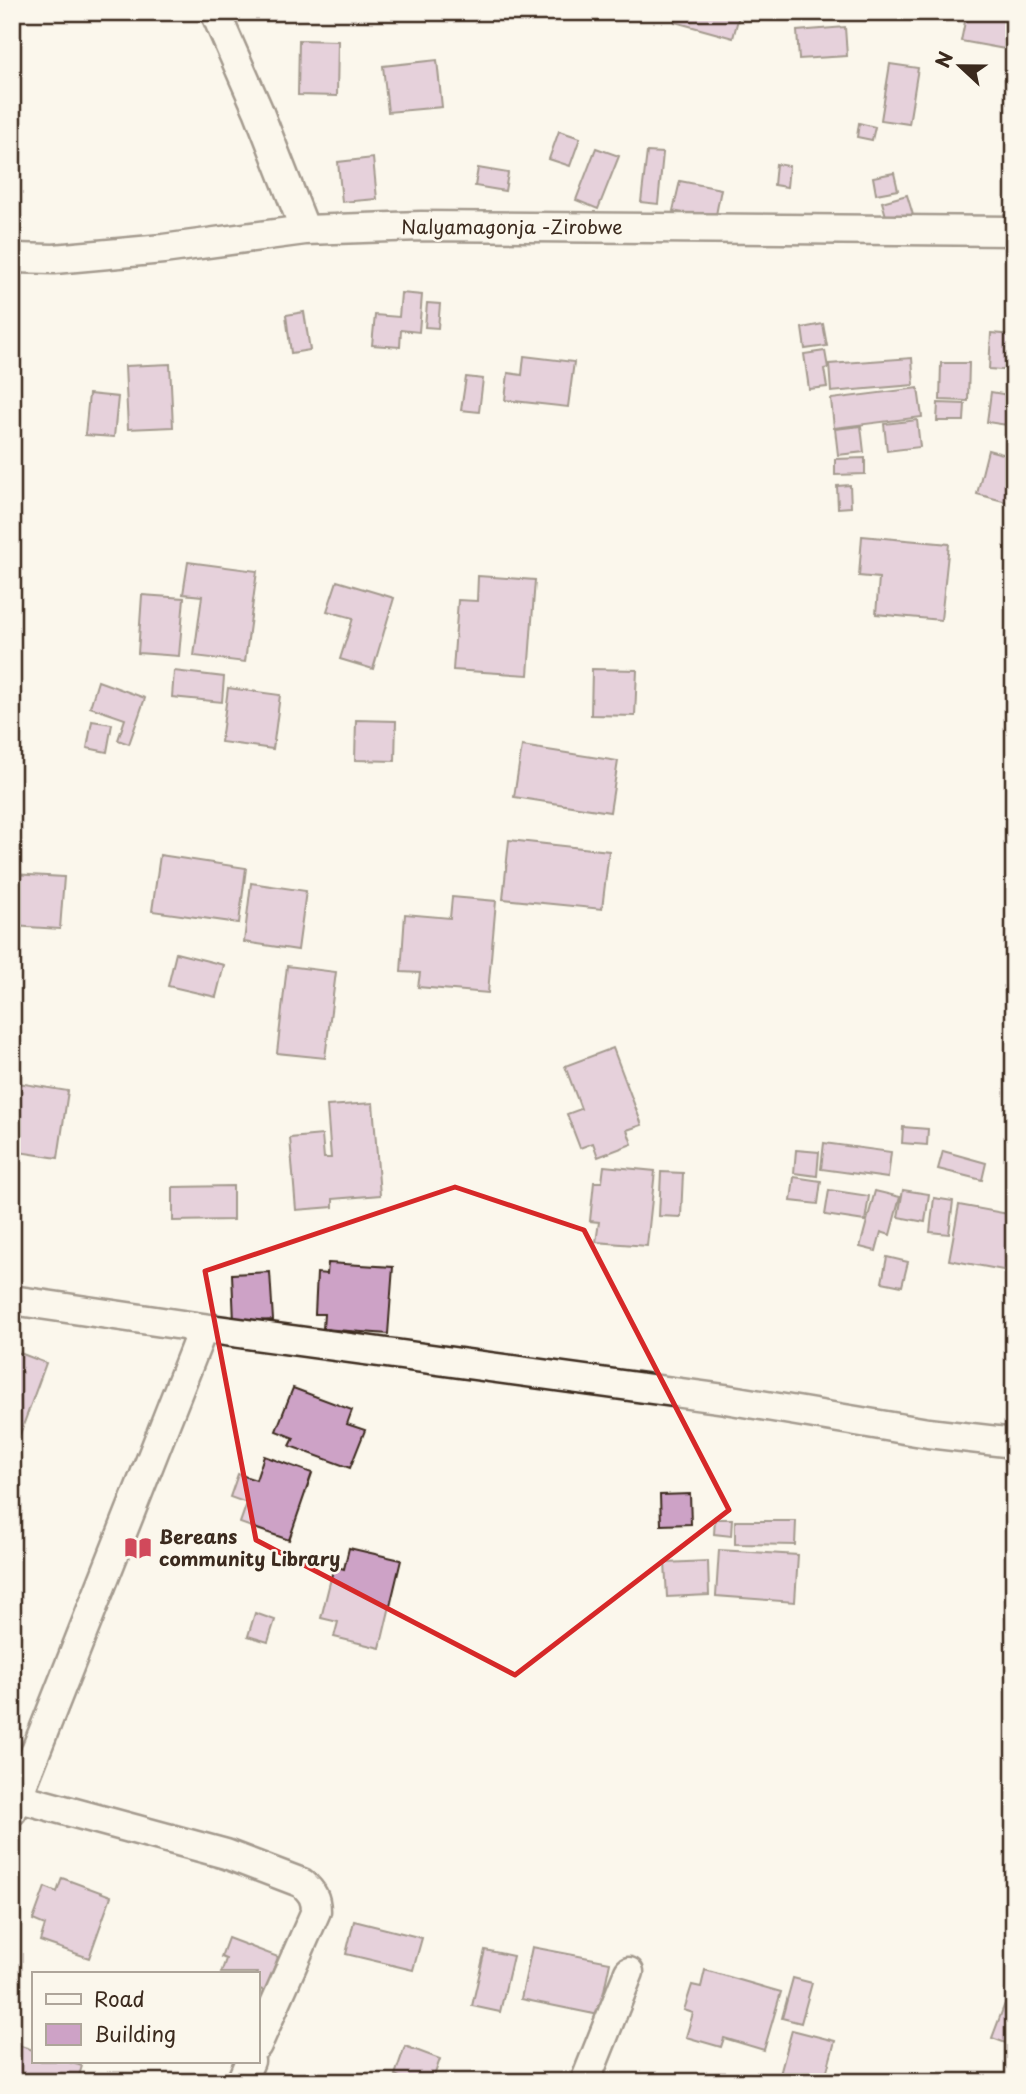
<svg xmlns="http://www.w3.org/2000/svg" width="1026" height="2094" font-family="'Playpen Sans',sans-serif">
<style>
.building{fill:#cda2c6;stroke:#3b2a1e;stroke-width:2}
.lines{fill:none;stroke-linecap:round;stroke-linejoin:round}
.street-casing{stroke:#3b2a1e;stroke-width:33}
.street{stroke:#fbf7ec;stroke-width:28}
.marked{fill:none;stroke:#d62828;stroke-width:5;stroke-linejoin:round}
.labels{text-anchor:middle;stroke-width:5;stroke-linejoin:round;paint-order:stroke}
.street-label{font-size:19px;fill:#3b2a1e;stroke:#fbf7ec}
.poi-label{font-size:19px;font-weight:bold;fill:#3b2a1e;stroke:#fbf7ec;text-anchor:start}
</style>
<rect width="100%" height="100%" fill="#fbf7ec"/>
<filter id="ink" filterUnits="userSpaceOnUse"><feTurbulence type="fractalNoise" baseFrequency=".0143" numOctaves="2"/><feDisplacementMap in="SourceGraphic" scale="14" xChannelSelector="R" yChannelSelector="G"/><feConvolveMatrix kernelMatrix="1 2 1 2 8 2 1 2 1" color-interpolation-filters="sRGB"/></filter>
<g filter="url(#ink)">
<path class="building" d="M556,12H574L571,19Z
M678,12H740L733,38L675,22Z
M967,12L1011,20L1005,49L961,41Z
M845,27L847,56L799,59L797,31Z
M299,40L338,41L337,96L298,95Z
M437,60L442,107L388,112L383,66Z
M890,64L918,68L909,124L881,120Z
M859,123L875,127L872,140L857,137Z
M559,131L580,138L570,166L549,159Z
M596,148L619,156L598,209L576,200Z
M647,152L663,153L658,204L641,202Z
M373,158L377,199L342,202L338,162Z
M776,164L789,166L787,187L774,185Z
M478,168L508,173L505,191L475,186Z
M894,173L898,190L876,194L873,177Z
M680,181L721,189L715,220L673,211Z
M907,195L913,215L888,223L882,202Z
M401,293L422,295L419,332L401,330L400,347L372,345L375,315L399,317Z
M427,303L440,304L438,328L425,327Z
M304,312L310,350L291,353L286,315Z
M823,324L827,346L805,349L802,328Z
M991,333L1014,335V371L989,369Z
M825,351L828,368L824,369L827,387L809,389L804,354Z
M524,356L574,362L568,407L505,400L508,373L522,375Z
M912,358L914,385L831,392L829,364Z
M941,363H969L968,401L940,400Z
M170,364L173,427L128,429L125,366Z
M466,377L483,379L479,412L461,410Z
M918,388L922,417L834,428L831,399Z
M991,392L1014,396V426L987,422Z
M89,394L118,397L114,437L85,435Z
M938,403L965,404L964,421H937Z
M917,420L920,447L887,451L884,424Z
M861,426L864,452L838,455L835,429Z
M988,450L1014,457V504L977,494Z
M865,458V474L835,475V459Z
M850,485L851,507L838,508L837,486Z
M862,536L949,544L941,620L876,614L879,578L859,576Z
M188,562L257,571L245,662L194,656L202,596L183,594Z
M478,576L535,580L528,675L453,670L458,600L477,601Z
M337,581L394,598L373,669L340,659L353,618L327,611Z
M142,595L184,598L179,656L138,653Z
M592,669L637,670L635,716L591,715Z
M174,671L224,677L222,702L172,697Z
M98,681L145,698L129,744L118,740L125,719L90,707Z
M228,688L280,695L273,749L221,742Z
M356,720L396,721L395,761L355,760Z
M92,721L112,724L107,752L87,748Z
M522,746L618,761L610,812L514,797Z
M509,840L609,851L602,909L503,899Z
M160,855L246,868L239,923L152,911Z
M12,874L64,877L60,929L12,926Z
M251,883L306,891L298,950L244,942Z
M452,897L496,901L488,993L418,987L420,973L401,972L405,914L450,918Z
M176,953L224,965L216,997L168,986Z
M287,966L336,972L325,1058L277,1053Z
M613,1048L642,1125L627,1130L632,1144L598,1157L593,1143L580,1148L567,1114L581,1109L565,1066Z
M12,1082L68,1091L58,1158L12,1151Z
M373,1103L380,1195L333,1199V1207L296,1210L290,1138L322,1135L324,1158H331L327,1106Z
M903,1127L928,1129L927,1145L902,1143Z
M824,1143L891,1152L888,1178L821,1169Z
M796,1150L819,1152L817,1176L794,1173Z
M943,1151L986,1163L982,1180L938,1169Z
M604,1166L655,1171L647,1246L596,1242L599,1222L590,1221L594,1182H602Z
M661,1172L683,1173L681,1217L659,1216Z
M794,1177L821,1181L818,1204L791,1201Z
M233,1186V1220L173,1221V1187Z
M829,1190L869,1196L865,1221L825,1215Z
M903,1190L929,1194L925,1222L898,1217Z
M875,1191L900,1197L890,1235L881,1232L876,1251L860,1247Z
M934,1198L953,1201L949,1234L930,1232Z
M959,1205L1014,1215V1272L949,1260Z
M887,1257L908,1262L902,1286L882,1282Z
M328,1263L393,1267L388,1334L323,1329L324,1314H315L317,1273L327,1274Z
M270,1272L273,1320L234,1322L232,1274Z
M12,1350L46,1363L20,1434L12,1431Z
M293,1388L352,1410L347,1424L365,1430L350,1468L290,1446L294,1438L276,1431Z
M264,1456L312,1473L289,1540L240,1523L247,1503L230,1497L238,1474L256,1480Z
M690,1494L691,1524L661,1525L660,1495Z
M715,1519H732L731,1536L714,1534Z
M735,1521H796L795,1545L735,1544Z
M349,1548L401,1560L380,1648L334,1637L338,1622L321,1618L334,1566L344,1569Z
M719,1550L798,1555L795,1602L716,1596Z
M708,1561L709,1595L667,1597L665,1563Z
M255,1613L275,1620L268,1642L248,1636Z
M12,1717L21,1719L13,1743H12Z
M62,1878L111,1896L89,1958L40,1941L45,1925L33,1920L45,1887L57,1892Z
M354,1921L422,1938L413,1970L346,1954Z
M228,1938L278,1957L265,1991L260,1989L257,1996V1973H221L226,1959L221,1957Z
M532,1947L610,1962L599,2015L521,1999Z
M485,1950L513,1956L500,2012L472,2006Z
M705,1970L781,1992L764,2050L724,2038L721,2047L686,2037L693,2013L684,2010L692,1985L701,1987Z
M793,1978L812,1983L801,2023L782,2018Z
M1012,1985L1014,1986V2046L992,2038Z
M792,2030L835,2041L824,2082H778Z
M12,2043L33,2050V2061H65L82,2066L77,2082H12Z
M405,2046L440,2059L432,2082H400L402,2078L395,2075Z"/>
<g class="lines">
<defs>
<path id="street" d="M215,12L258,110L305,230
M12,258L54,259L163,249L305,230L421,226L1014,231
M12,1300L203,1328L725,1399L928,1433L1014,1443
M12,1796L226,1854L302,1883C312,1892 316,1898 316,1911L257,2045
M12,1811L203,1328
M241,2082L250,2061
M585,2082L629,1972"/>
</defs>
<use href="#street" class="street-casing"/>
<use href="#street" class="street"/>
</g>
</g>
<path d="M0 0H1026V2094H0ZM455,1187L584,1230L729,1510L515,1675L256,1540L205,1271Z" fill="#fbf7ec" fill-opacity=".55" fill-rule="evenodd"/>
<path class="marked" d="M455,1187L584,1230L729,1510L515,1675L256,1540L205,1271Z"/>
<defs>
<symbol id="library-bare" viewBox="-9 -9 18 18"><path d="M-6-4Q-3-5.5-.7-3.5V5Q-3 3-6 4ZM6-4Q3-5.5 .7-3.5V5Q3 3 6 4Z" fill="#d1495b" stroke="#fbf7ec" stroke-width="2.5" paint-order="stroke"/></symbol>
</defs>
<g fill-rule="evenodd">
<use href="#library-bare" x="119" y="1529" width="38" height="38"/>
</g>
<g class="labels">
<g class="street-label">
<text x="512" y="234">Nalyamagonja -Zirobwe</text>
</g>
<g class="poi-label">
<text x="159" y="1544">Bereans<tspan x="159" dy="22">community Library</tspan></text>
</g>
</g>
<rect width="1026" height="2094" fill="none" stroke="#fbf7ec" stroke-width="42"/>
<rect x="21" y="21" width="984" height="2052" fill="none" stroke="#3b2a1e" stroke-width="2.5" filter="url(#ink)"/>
<rect x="32" y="1972" width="228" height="91" fill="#fbf7ec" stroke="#aea59a" stroke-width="2"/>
<rect x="46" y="1994" width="35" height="10" fill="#fbf7ec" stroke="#aea59a" stroke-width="2"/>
<text x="94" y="2007" font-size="21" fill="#3b2a1e">Road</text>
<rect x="46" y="2024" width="35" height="21" fill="#cda2c6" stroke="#aea59a" stroke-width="2"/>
<text x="94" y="2042" font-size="21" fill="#3b2a1e">Building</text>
<g transform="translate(960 66) rotate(292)" stroke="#fbf7ec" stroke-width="5" paint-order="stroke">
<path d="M0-5L12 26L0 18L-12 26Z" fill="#3b2a1e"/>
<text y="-10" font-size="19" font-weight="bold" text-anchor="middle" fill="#3b2a1e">N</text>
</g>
</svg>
